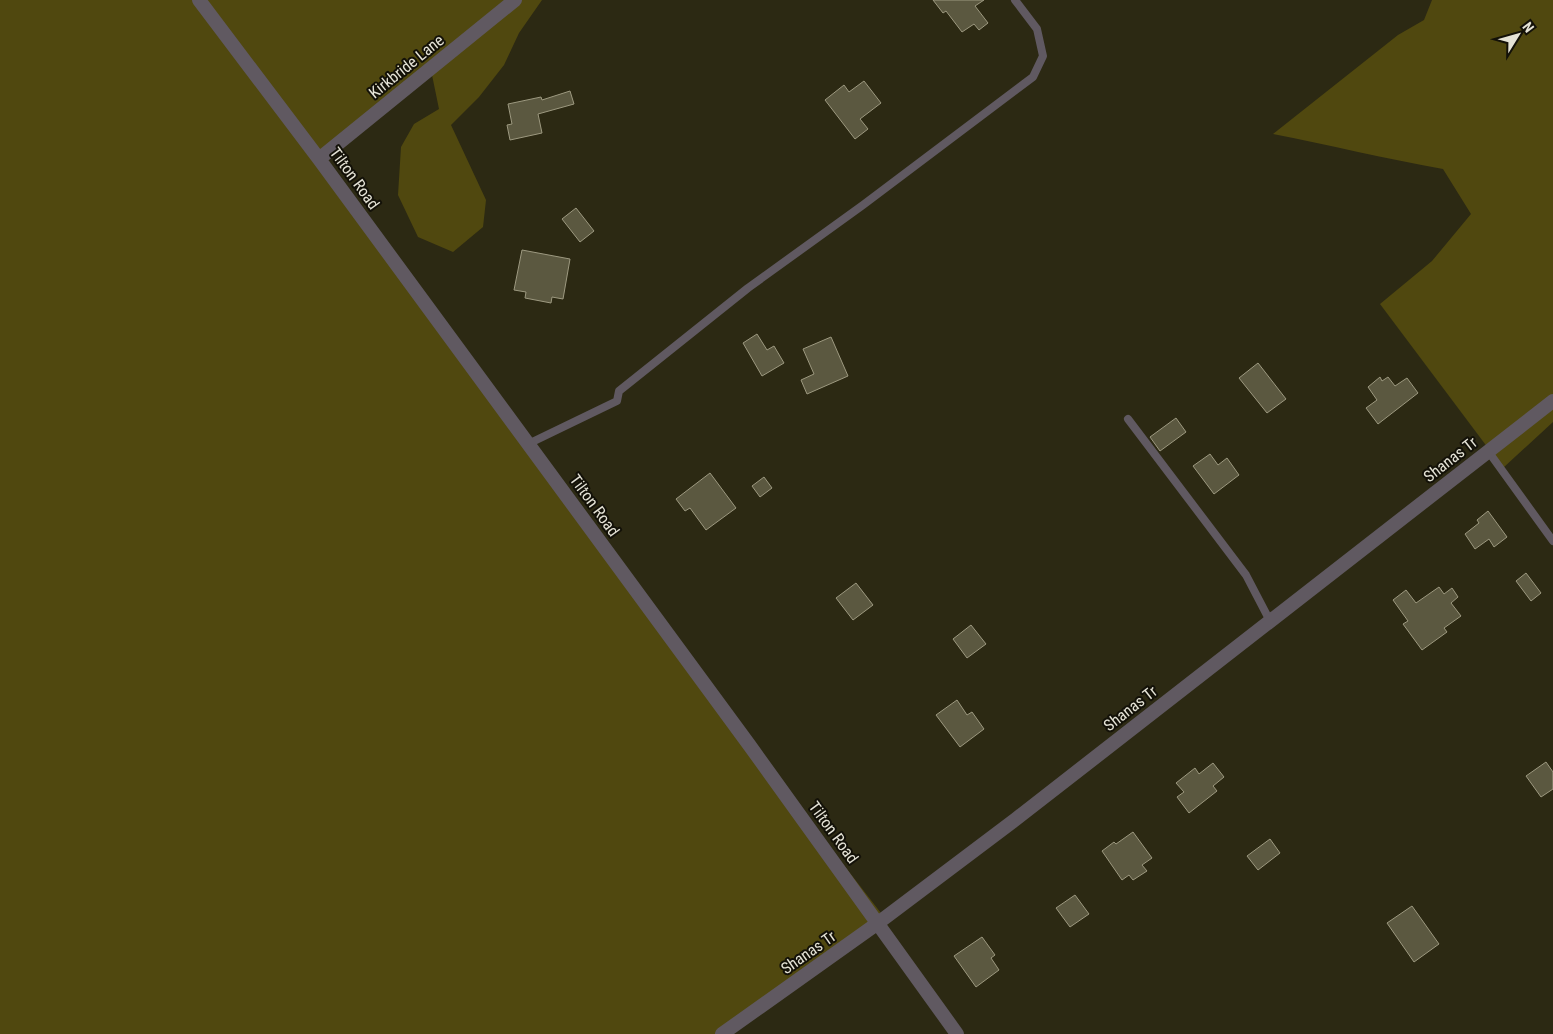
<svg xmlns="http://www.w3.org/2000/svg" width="1553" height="1034" font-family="'Roboto Condensed',sans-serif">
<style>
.green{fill:#50480f}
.building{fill:#5b5840;stroke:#9d9980}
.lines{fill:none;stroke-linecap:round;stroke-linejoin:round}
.service{stroke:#605961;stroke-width:8}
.minor{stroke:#605961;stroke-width:14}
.labels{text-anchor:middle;stroke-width:4;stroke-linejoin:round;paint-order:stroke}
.street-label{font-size:16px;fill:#e5e3d6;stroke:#131108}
</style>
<rect width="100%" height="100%" fill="#2c2913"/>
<path class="green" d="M0,0H542L519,33L504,65L479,97L451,125L486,200L483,227L453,252L418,237L398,195L401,147L414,124L439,109L432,75L316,154L744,736L884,917L731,1034H0Z
M1432,0H1553V422L1503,468L1380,304L1432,261L1471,214L1443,169C1386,159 1330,145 1273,134L1398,35L1424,20Z"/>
<path class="building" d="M933,0H984L975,6L988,23L979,30L974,24L962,32L946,11L943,13Z
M864,81L881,103L860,119L868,129L855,139L825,100L844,85L849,92Z
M570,91L574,104L538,114L542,133L510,140L507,125L512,124L508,104L541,97L542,100Z
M576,208L594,231L580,242L562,219Z
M522,250L570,259L563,299L552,297L551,303L525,298L526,292L514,290Z
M757,334L767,350L774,346L784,363L762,376L743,343Z
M831,337L848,376L807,394L801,380L814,374L803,349Z
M1258,363L1286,399L1267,413L1239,378Z
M1380,377L1382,381L1388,377L1395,386L1407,378L1418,393L1378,424L1366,408L1377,400L1368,387Z
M1176,418L1186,432L1160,451L1150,437Z
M1210,454L1218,465L1227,458L1239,475L1214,494L1193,466Z
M710,473L736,508L706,530L690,508L685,511L676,499Z
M764,477L772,488L760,497L752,486Z
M1488,511L1507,537L1494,547L1489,539L1475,549L1465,534L1479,523L1477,520Z
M1526,573L1541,593L1531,601L1516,581Z
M856,583L873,605L853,620L836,598Z
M1439,587L1444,594L1452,588L1458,597L1451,603L1461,616L1444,628L1447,632L1422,650L1403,624L1408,621L1393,600L1406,590L1416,603Z
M971,625L986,644L967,658L953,639Z
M957,700L967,715L972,712L984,729L960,747L936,715Z
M1546,762L1553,772V789L1541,797L1526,776Z
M1213,763L1224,777L1213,786L1217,791L1189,813L1177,797L1184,792L1176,783L1195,768L1199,774Z
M1133,832L1152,858L1142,865L1147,871L1133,880L1129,875L1122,880L1102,851L1114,842L1116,844Z
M1270,839L1280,853L1258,870L1247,856Z
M1075,895L1089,914L1070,927L1056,908Z
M1412,906L1439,944L1414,962L1387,923Z
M982,937L995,955L991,958L999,970L976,987L954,956Z"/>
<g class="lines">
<path class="service" d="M1128,419L1246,575L1270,621
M528,444L617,401L619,391L748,288L863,205L1033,77L1043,56L1037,29L1015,0
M1488,451L1553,541"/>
<path class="minor" d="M199,0L319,159L750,746L957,1034
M319,159L515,0
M722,1034L878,923L1016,819L1553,401"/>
</g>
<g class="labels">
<g class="street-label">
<text transform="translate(406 66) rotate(-39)" y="6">Kirkbride Lane</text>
<text transform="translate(355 178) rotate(54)" y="6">Tilton Road</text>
<text transform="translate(1450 459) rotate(-38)" y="6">Shanas Tr</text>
<text transform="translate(595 505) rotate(54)" y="6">Tilton Road</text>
<text transform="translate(1130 708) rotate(-38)" y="6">Shanas Tr</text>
<text transform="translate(834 832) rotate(54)" y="6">Tilton Road</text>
<text transform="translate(808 952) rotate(-35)" y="6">Shanas Tr</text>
</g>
</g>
<g transform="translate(1518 35) rotate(53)" stroke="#131108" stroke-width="4" paint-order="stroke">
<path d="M0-4L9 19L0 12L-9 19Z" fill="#e5e3d6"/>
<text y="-8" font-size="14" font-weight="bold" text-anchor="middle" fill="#e5e3d6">N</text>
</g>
</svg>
